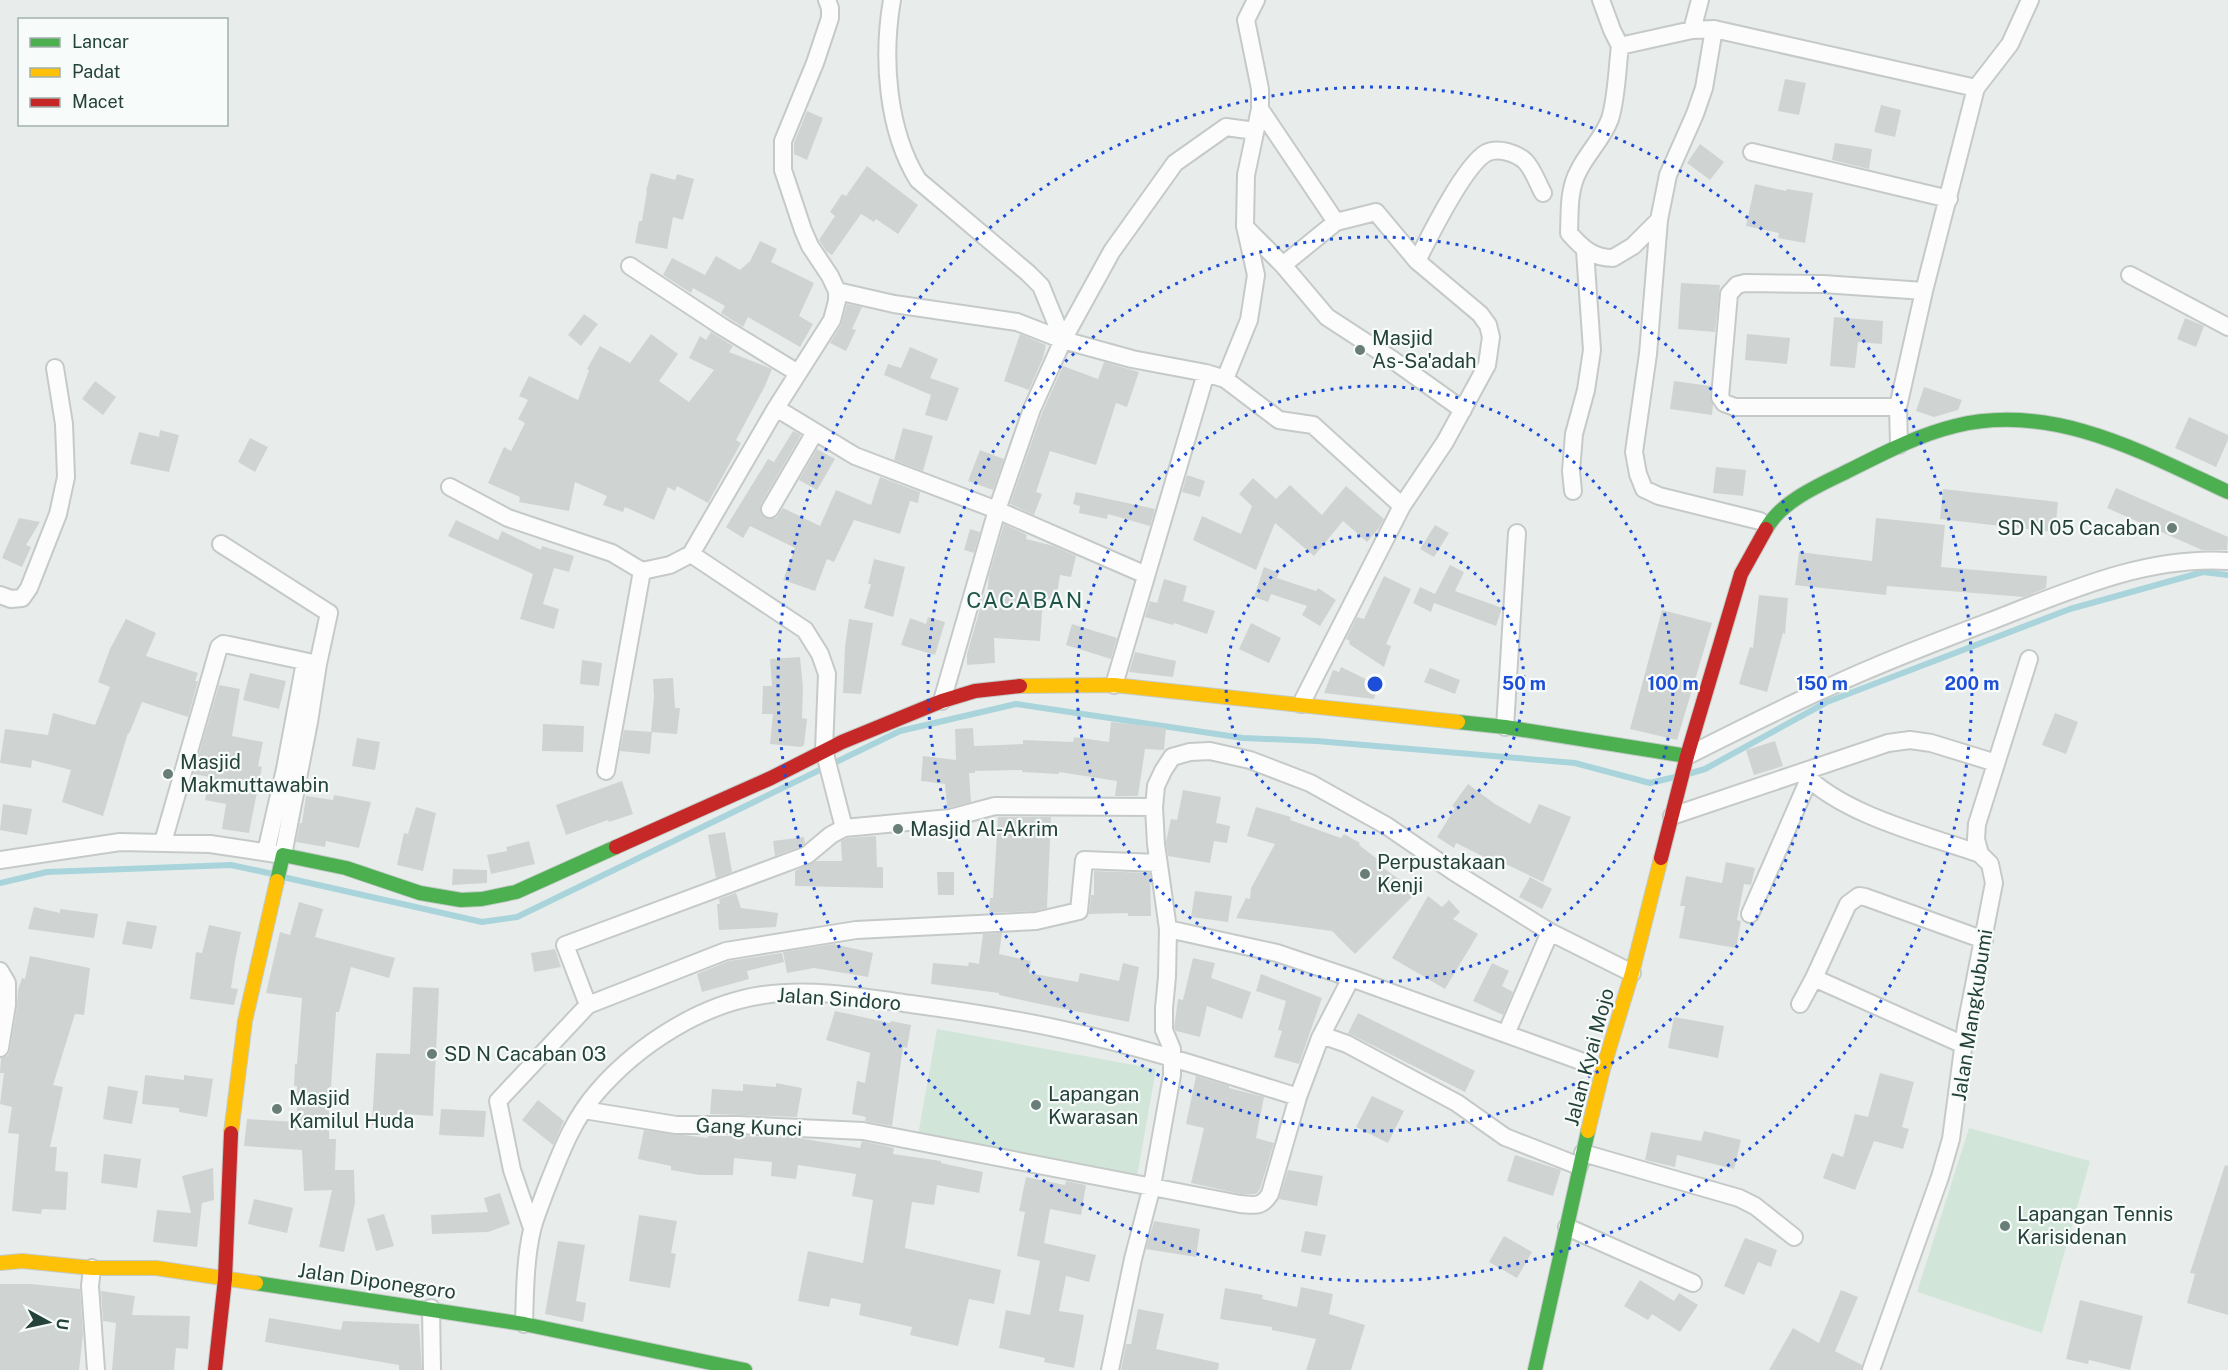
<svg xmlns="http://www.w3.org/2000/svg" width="2228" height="1370" font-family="'Public Sans',sans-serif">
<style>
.green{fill:#d1e6d8}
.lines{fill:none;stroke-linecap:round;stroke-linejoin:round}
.stream{stroke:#a9d4db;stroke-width:6}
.building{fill:#cfd4d2}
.street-casing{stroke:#c5cac8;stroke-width:20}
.fast-casing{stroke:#c3cbc8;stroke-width:16}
.slow-casing{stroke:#c3cbc8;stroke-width:16}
.jam-casing{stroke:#c3cbc8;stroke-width:16}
.street{stroke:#fcfcfc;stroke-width:16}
.fast{stroke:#4caf50;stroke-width:14}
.slow{stroke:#ffc107;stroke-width:14}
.jam{stroke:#c62828;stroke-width:14}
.ring{fill:none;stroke:#1d4ed8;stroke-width:3;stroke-dasharray:3 6}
.poi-dot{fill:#697e78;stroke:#f7fbf9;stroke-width:2}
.labels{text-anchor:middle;stroke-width:4.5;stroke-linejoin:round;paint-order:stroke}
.poi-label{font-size:20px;fill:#24423a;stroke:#f7fbf9;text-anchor:start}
.street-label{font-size:20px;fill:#24423a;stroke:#f7fbf9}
.quarter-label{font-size:22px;letter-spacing:1.5px;fill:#1f5548;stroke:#f7fbf9}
.centre{fill:#1d4ed8;stroke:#f7fbf9;stroke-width:3}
.ring-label{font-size:18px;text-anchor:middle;font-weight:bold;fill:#1d4ed8;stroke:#f7fbf9;stroke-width:4.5;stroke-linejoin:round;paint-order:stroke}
</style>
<rect width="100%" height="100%" fill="#e8edeb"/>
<path class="green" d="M937,1029L1156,1069L1136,1182L917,1141Z
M1969,1128L2090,1161L2042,1333L1917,1292Z"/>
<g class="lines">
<path class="stream" d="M1688,774L1705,769L1827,702L2070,609L2203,572L2228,575
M283,877L482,922L517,917L900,731L1016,704L1243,738L1317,741L1575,763L1650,783L1675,777
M0,883L47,872L231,865L273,874"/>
</g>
<path class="building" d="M1785,79L1806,83L1799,115L1778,111Z
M1881,105L1901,110L1895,137L1874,132Z
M807,111L823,118L807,160L794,154V143Z
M1835,143L1872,149L1869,169L1832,160Z
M1700,144L1724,162L1710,180L1687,163Z
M867,166L918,205L898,234L876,219L874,222L861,214L832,255L826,251L819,240L835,216L830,212L842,194L846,196Z
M651,173L675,180L677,174L694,179L683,220L673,217L667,249L635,243L639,221H642L647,191H646Z
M1755,184L1786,191L1787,189L1813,193L1805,243L1778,238L1779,233L1746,226Z
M760,241L777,249L771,262L814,283L799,316L813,324L800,347L748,317L743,327L721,313L725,306L693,288L691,293L663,275L672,258L705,275L716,256L740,270L750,261Z
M1681,283L1720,285L1715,332L1678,329Z
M847,304L862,307L852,329L856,330L846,351L830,343L841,325Z
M584,314L598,324L581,346L568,335Z
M1834,317L1883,321L1882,344L1858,342L1855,368L1830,366Z
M2185,318L2204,326L2196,347L2177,339Z
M711,332L733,346L729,352L772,369L765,386L736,440L741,443L708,503L677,486L675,491L668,487L654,520L625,507L623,512L603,505L607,496L575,482L569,511L519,502L520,497L488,483L504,447L511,451L525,423L518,419L528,400L519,396L529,376L578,400L589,370L587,369L600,346L630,363L651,334L678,354L659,381L689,402L714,370L689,358L700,336L706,340Z
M1020,334L1046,345L1043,358L1029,390L1004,381Z
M1747,334L1790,338L1787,364L1745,360Z
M910,347L938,359L930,378L959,388L947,421L925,415L931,395L884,375L888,364L901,368Z
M1104,362L1139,372L1127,407L1116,403L1096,465L1050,451L1036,492L1042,494L1034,515L1010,504L1042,413L1063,366L1098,379Z
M95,381L116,397L103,415L82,399Z
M1674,381L1710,386V397L1713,405L1712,415L1670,409Z
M1924,387L1962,400L1958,410L1934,417L1916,411Z
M2189,417L2228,435V440L2216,467L2175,448Z
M903,428L933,436L923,471L894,460Z
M160,430L179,435L169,472L130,464L139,432L159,437Z
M793,431L801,435L761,504V514L765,518H776L783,508L820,526L836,490L871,505L880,477L920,492L918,503L910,501L900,534L854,520L834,562L827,559L815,591L783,580L795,548L750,526L743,538L726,527L768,459L774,462Z
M250,438L268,447L255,472L238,462Z
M817,449L835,459L817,490L799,480Z
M980,450L1004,459L993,490L968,481Z
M1716,467L1746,470L1743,496L1713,493Z
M1187,475L1205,481L1200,497L1182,492Z
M1253,478L1276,499L1290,485L1322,515L1346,486L1384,519L1379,528L1367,542L1343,521L1314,556L1275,523L1256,570L1193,540L1202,516L1241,534L1252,506L1239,494Z
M2116,488L2228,537L2227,550H2202L2107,508Z
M1943,489L2058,502L2055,532L1940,519Z
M1076,492L1155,509L1150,526L1108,514L1107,519L1079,513L1080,506L1073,504Z
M19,518L40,522L26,545L31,547L22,567L2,558Z
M1876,518L1945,525L1941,567L2047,576L2046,588L2024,597L1887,586L1886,595L1795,585L1799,552L1872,561Z
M456,520L498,540L502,531L541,550L542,546L574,556L569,572L554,568L543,604L559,609L554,629L520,619L533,574L448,536Z
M1004,524L1027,535L1026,539L1054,546L1076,556L1071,577L1060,575L1056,601L1043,598L1040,641L994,638L995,663L967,665V654L984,595L987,596L989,575Z
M1435,525L1449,533L1434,557L1420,549Z
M970,529L980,532L974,553L964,550Z
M874,559L905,567L893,617L864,608L871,584H868Z
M1450,565L1464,572L1455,591L1502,608L1496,626L1434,603L1431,612L1413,603L1420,587L1435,594Z
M1264,567L1279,573L1277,578L1316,591L1318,588L1336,600L1320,626L1302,615L1307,606L1271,594L1268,602L1254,597Z
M1384,576L1411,589L1386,644L1391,646L1384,667L1349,644L1350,641L1346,639L1357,617L1364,619Z
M1164,579L1187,586L1183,601L1215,611L1207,634L1174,623L1173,625L1145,617L1150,601L1157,603Z
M1759,595L1788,598L1785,634L1783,633L1767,692L1739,684L1750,647L1753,648Z
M1662,610L1712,623L1677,740L1630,729Z
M928,617L945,622L935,655L901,645L910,618L926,624Z
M126,619L156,633L146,656L198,673L195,681H198L188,717L142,702L129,734L128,733L103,816L62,802L71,770L32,760L31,768L0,763L5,729L48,735L53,713L95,725L110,687L98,682L110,649Z
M849,619L873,623L861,694L843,693L845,647Z
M1251,623L1281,638L1269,663L1239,649Z
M1072,624L1117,638L1111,659L1066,645Z
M1135,652L1176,661L1173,677L1129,672Z
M800,657L803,688L802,718L807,719L804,745L801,747L770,744L773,714H762L763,686H772L770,659Z
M582,660L602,663L599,686L580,684Z
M1341,667L1378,685L1374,699L1324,693L1333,670L1339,672Z
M1430,668L1460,680L1455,694L1424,682Z
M250,673L286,681L279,709L243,700Z
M673,678L675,708H680L677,734L651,732L654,696L653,679Z
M219,685L240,689L232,736L263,742L258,766L262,767L249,833L222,829L226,804L205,800L210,777L193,774Z
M2055,713L2078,722L2066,754L2042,745Z
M1111,722L1166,728L1164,750L1145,749L1138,796H1115L1117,781L1059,772V774L1022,772V770L975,771V773H969L971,802L947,808L945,784L921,781L923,756L956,760L955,729L973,728L974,746L1023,744V740L1073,742L1074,737L1109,742Z
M543,724L584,726L583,752L542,751Z
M624,730L652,732L650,754L620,751Z
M357,738L380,742L375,770L352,766Z
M1775,741L1783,766L1754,775L1746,750Z
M622,781L633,814L609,822L608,820L566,835L556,805Z
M1468,784L1495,804L1530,824L1539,804L1571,817L1543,882L1491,857L1490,860L1456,843L1454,848L1437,837L1455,808L1452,806Z
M1183,790L1221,797L1216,823L1230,826L1227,843L1214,841L1210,863L1168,856L1166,842L1171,819L1177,820Z
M334,795L371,802L359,848L326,841L325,847L296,842L300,823H302L306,796L333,800Z
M3,804L32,809L27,835L0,830Z
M416,807L436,813L423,871L397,865L404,833L408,834Z
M1256,807L1291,817L1290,820L1341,838L1344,834L1360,843L1359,845L1384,864L1382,867L1417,892L1355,954L1332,931L1236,918L1246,898L1250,899L1251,888L1275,844L1247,836Z
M998,817H1051L1047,908L1035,911L989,913L990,898H993Z
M725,832L732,872L716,878L708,835Z
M876,836L877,867H883V888L795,886V871L816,861H842L841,841L847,838Z
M804,837L805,843L802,846L775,856L773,841Z
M529,841L535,864L491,874L487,855L507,851L506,847Z
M1726,862L1755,868L1751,885L1744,884L1737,920L1741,921L1736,948L1679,938L1685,906H1680L1686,876L1722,883Z
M453,869L487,870V883L452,885Z
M1094,871L1150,873L1151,916H1128V913L1089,914L1091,895H1094Z
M937,872H954V895H938Z
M1530,877L1552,889L1542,909L1519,897Z
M1195,891L1232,896L1228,922L1191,917Z
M736,893L741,908L778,913L776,927L719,930L717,904H720L719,899Z
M1428,896L1442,907L1449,900L1460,912L1453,919L1478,934L1445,989L1392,958Z
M299,902L323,909L315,937L395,958L389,978L351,967L339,1012H336L331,1087H329V1139H336L335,1170H354L355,1203L344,1252L319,1247L332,1190L304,1191L302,1150L244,1146L247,1119L297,1122V1086H294L295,1064H297L302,998L266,993L280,932L290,935Z
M34,907L60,913V909L98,914L94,938L28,929Z
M127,921L157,926L152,949L122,944Z
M209,925L241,932L235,961L231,988L238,989L234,1005L190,999L196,952L202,953Z
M1002,933L999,954L1031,961L1029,973L1078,982L1080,973L1119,981L1123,963L1139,967L1129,1022L1035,1003L999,995V993L931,984L933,963L968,966L969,962L979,964L983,934Z
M834,944L873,953L868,977L814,968L787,973L783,952Z
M555,949L561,967L534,972L531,953Z
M782,953L784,962L747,971L749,979L702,992L697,974L729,961Z
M30,956L90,968L84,1015L75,1014L53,1085L63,1087L50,1147H57L55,1171L68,1172L66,1210L42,1209L41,1214L12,1211L19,1134L8,1133L12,1107L0,1104L4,1073H0L1,1058L8,1055L10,1050L17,1007L18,990L22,978L25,979Z
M1193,958L1215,963L1211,978L1251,992L1242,1019L1207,1006L1200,1037L1176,1031L1174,1028L1178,999L1183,1000Z
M1492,963L1509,971L1502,986L1513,992L1503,1015L1473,1001Z
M1261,974L1322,998L1299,1064L1274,1057L1282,1031L1278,1030L1286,1001L1256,991Z
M413,987L439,988L433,1116L404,1114V1126L372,1125L376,1053L410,1054Z
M835,1011L890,1023L891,1021L911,1025L907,1048L903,1047L892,1126L865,1121L866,1117L852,1114L857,1081L865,1083L870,1053L826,1040Z
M1358,1013L1475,1071L1465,1092L1348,1033Z
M1674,1017L1724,1026L1718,1058L1668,1048Z
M1880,1073L1914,1082L1902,1127L1909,1129L1903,1149L1874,1141L1855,1190L1823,1178L1832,1153L1843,1157L1855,1114L1868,1117Z
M145,1075L184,1080V1075L213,1079L207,1117L179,1112V1108L142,1104Z
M1196,1076L1229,1086V1088L1264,1097L1256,1138L1274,1143L1260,1189L1256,1194H1241L1191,1183L1204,1128L1186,1124Z
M776,1083L802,1088L797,1117L710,1114L712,1089L743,1091V1084L776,1087Z
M108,1086L138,1091L132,1124L103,1119Z
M1372,1096L1404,1111L1388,1143L1356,1127Z
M538,1100L564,1121L553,1145L522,1120Z
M441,1109L486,1111L484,1137L439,1135Z
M644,1130L708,1138V1136H738L798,1138L860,1148L862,1141L894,1148L893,1154L941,1161V1163L983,1172L979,1193L937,1185L934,1205L912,1202L905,1248L1001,1270L994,1304L969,1299L958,1346L910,1335L912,1327L859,1315L861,1304L831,1298L829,1307L798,1301L808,1251L863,1263L873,1200L852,1196L856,1174L798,1165L796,1179L771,1176L772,1162L734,1158L733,1175H699L671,1170V1166L638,1159Z
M1704,1131L1741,1140L1734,1169L1677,1155L1675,1167L1645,1160L1651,1132L1701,1141Z
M104,1154L141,1159L137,1188L101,1183Z
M1515,1155L1561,1170L1553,1196L1507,1181Z
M2225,1165L2228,1166V1315L2187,1303L2195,1274L2190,1273Z
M213,1168L214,1200L202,1203L197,1247L153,1242L157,1210L191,1213L182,1176Z
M1288,1170L1323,1176L1317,1206L1279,1199Z
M1026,1177L1065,1185L1066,1181L1086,1185L1081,1215L1050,1209L1044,1243L1096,1255L1089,1282L1066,1276L1059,1311L1084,1315L1074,1368L1044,1362L1045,1358L999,1348L1006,1310L1030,1315L1040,1261L1017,1256L1025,1212L1019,1211Z
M500,1193L510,1224L488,1232L432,1234L431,1215L488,1212L484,1198Z
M254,1199L293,1208L287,1233L248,1224Z
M384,1214L394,1246L376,1251L367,1219Z
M639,1215L677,1221L671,1253L676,1254L670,1288L629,1281Z
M1154,1221L1200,1229L1196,1257L1146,1249Z
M1305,1231L1326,1235L1321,1256L1301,1252Z
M1504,1236L1532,1252L1517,1278L1489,1262Z
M1745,1238L1777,1250L1771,1267L1758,1262L1744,1295L1724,1286Z
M558,1241L585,1245L576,1301L586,1303L583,1322L545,1314Z
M1640,1280L1674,1301L1679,1293L1698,1305L1680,1332L1652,1314L1648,1320L1624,1306Z
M0,1284H31L80,1289L83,1334L79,1370H0Z
M1301,1287L1333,1294L1329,1314L1365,1325L1351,1370H1306L1316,1339L1272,1330V1327L1220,1319L1225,1288L1263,1295L1262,1299L1297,1307Z
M1841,1290L1858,1297L1835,1351L1862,1365L1861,1370H1769L1793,1328L1819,1343Z
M101,1291L135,1296L132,1315L190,1316L188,1349L176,1348L174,1370H112L116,1323L103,1321Z
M2080,1300L2143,1316L2130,1370L2089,1360L2088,1364L2066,1359Z
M1138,1309L1164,1314L1156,1349L1219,1363L1218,1370H1121L1126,1344H1131Z
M269,1318L341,1330L343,1321L419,1324L422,1370H399V1365L265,1342Z"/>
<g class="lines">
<defs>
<path id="street" d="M892,0C882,58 887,130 918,180L1028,273L1041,286L1063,340
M1601,0L1612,30L1620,46L1692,30L1714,29L1976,88L1924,291L1898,407L1899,445
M1714,29L1704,88L1695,114L1668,175L1659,220L1648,354L1634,452L1638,474L1644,489L1659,496L1760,521
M1692,30L1700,0
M1620,46C1617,69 1617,96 1610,119C1603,138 1588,152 1579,170C1568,190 1570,211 1569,233C1582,248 1593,258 1613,258L1633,246L1659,220
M1976,88L2010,44L2030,0
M1260,109L1336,222L1376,212L1417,261L1480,314L1488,325L1491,337L1487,365L1445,442L1402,506L1301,704
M1752,152L1949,199
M1245,227L1283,265L1336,222
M1417,261C1429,237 1464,166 1486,153C1498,147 1516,153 1525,161C1533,169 1538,184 1543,193
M1283,265L1327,317L1393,360L1463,410
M630,266L721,326L798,373
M2130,275L2228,327
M837,291L894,304L1017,322L1063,340L1132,359L1206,373L1225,379L1279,420L1313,425L1402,506
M1225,379L1249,320L1256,275L1245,226L1246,175L1260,109V89L1246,20L1256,0
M1898,407H1735L1724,403L1720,397L1729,294L1737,285L1745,283L1823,284L1924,291
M776,408L832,320L837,301V291L830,276L810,246L803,230L783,170V141L815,63L830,18V8L827,0
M450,487L508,518L612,553L642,571L670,565L691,554L805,630L820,654L827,674L824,750L844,828
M1573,491L1571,471L1574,434L1586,390L1592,350L1585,251
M770,509L815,432
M691,554L776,408L855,456L997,510L1146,575
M0,595L11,599L22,598L29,588L58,514L66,477L64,424L55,368
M1114,685L1206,373
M942,701L997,510L1032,409L1063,340L1112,251L1175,163L1226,127L1255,131
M1505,727L1517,533
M1687,756C1733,733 1779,709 1827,688C1880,663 1936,642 1991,621C2068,591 2145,556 2228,561
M606,771L642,571
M1803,773C1843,815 1926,835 1980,854
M1154,807L995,806L950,818L844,828L831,835L807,855L565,945L588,1005L726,951L856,930L1036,921L1079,911L1084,860L1158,863
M1672,816L1888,743L1910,740L1931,743L1996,763
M163,842L219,647L223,644L229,645L318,664
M266,852L285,769L305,662
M0,860L120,842L210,844L283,855L309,722L318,664L329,613L221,544
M1750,914L1809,779
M1168,929L1277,953L1351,978L1506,1034L1550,932
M0,971L7,983V1005L0,1048
M1814,978L1964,1045
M1800,1004L1814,978L1848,904L1859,896L1865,897L1984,940
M1506,1034L1589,1064
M1320,1038L1351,978
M584,1110L676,1125H738L863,1131L1240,1204C1255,1205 1261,1208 1270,1194L1298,1097L1320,1038H1330L1347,1044L1457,1103L1505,1137L1579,1166
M1583,1153L1739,1198L1755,1206L1794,1237
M1567,1227L1693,1283
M532,1228L512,1170L498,1101L588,1005
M92,1268L90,1286L96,1370
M431,1308L432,1370
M524,1324C525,1293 525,1260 532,1230C535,1217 541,1204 545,1192C559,1157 572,1120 598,1091C638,1045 701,1004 763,995C812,988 863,997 911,1004C962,1011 1014,1019 1064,1030C1143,1047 1221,1073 1298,1097
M1110,1370L1133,1259L1152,1186L1172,1075V1049L1164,1030V1008L1167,977L1168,929L1156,844L1154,807L1156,786L1163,771L1172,757L1190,752L1210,751L1250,760L1310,783L1387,826L1454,872L1550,932L1632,973
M1871,1370L1940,1177L1951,1139L1966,1026L1994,883L1990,864L1980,854L1976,839L1977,824L2029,659"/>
<path id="fast" d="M1766,529C1782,500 1822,484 1850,470C1884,453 1918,435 1955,426C2053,402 2142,452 2228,492
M1458,722L1505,727L1687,756
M277,881L283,855L346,868L420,893L461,900L482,899L516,892L616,847
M256,1283L524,1324L745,1370
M1535,1370L1588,1131"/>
<path id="slow" d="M1020,686L1114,685L1458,722
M1588,1131L1603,1069L1632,973L1661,858
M231,1133L245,1021L277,881
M0,1263L22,1261L92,1268H156L256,1283"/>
<path id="jam" d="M616,847L771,778L842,742L942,701L975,691L1020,686
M1661,858L1687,756L1741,574L1766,529
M215,1370L225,1279L231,1133"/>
</defs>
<use href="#street" class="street-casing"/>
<use href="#fast" class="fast-casing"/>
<use href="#slow" class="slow-casing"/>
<use href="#jam" class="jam-casing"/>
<use href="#street" class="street"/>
<use href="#fast" class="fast"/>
<use href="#slow" class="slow"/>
<use href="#jam" class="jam"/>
</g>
<g class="ring">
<circle cx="1375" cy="684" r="149"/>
<circle cx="1375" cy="684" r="298"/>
<circle cx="1375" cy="684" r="447"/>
<circle cx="1375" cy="684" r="597"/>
</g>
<g class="poi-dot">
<circle cx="1360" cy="350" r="6"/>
<circle cx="2172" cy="528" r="6"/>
<circle cx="168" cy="774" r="6"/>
<circle cx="898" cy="829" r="6"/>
<circle cx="1365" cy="874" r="6"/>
<circle cx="432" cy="1054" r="6"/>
<circle cx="1036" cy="1105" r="6"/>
<circle cx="277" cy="1109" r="6"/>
<circle cx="2005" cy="1226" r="6"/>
</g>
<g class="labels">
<g class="poi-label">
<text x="1372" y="345">Masjid<tspan x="1372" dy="23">As-Sa'adah</tspan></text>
<text x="2160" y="535" text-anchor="end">SD N 05 Cacaban</text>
<text x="180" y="769">Masjid<tspan x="180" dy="23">Makmuttawabin</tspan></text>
<text x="910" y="836">Masjid Al-Akrim</text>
<text x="1377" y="869">Perpustakaan<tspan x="1377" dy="23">Kenji</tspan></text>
<text x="444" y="1061">SD N Cacaban 03</text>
<text x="1048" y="1101">Lapangan<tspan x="1048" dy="23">Kwarasan</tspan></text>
<text x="289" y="1105">Masjid<tspan x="289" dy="23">Kamilul Huda</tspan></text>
<text x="2017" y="1221">Lapangan Tennis<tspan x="2017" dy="23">Karisidenan</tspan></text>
</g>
<g class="street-label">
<text transform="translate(839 999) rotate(4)" y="7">Jalan Sindoro</text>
<text transform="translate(1972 1015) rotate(-81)" y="7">Jalan Mangkubumi</text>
<text transform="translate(1589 1057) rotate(-75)" y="7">Jalan Kyai Mojo</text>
<text transform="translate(749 1127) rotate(2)" y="7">Gang Kunci</text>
<text transform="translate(377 1281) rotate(8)" y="7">Jalan Diponegoro</text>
</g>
<g class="quarter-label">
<text x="1025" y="608">CACABAN</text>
</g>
</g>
<circle cx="1375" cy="684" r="9" class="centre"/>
<g class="ring-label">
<text x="1524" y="690">50 m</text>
<text x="1673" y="690">100 m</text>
<text x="1822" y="690">150 m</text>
<text x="1972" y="690">200 m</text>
</g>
<rect x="18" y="18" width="210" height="108" fill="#f7fbf9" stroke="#a3b1ad" stroke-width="1.5"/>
<rect x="30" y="38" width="30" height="9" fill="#4caf50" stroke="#a3b1ad" stroke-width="1.5"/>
<text x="72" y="48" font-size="18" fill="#24423a">Lancar</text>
<rect x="30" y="68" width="30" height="9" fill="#ffc107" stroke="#a3b1ad" stroke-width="1.5"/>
<text x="72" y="78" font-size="18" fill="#24423a">Padat</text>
<rect x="30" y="98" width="30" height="9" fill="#c62828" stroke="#a3b1ad" stroke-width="1.5"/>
<text x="72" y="108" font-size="18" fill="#24423a">Macet</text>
<g transform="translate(48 1322) rotate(98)" stroke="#f7fbf9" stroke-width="4.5" paint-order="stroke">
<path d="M0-4.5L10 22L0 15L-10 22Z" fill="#24423a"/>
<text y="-9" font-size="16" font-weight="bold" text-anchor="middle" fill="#24423a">U</text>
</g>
</svg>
